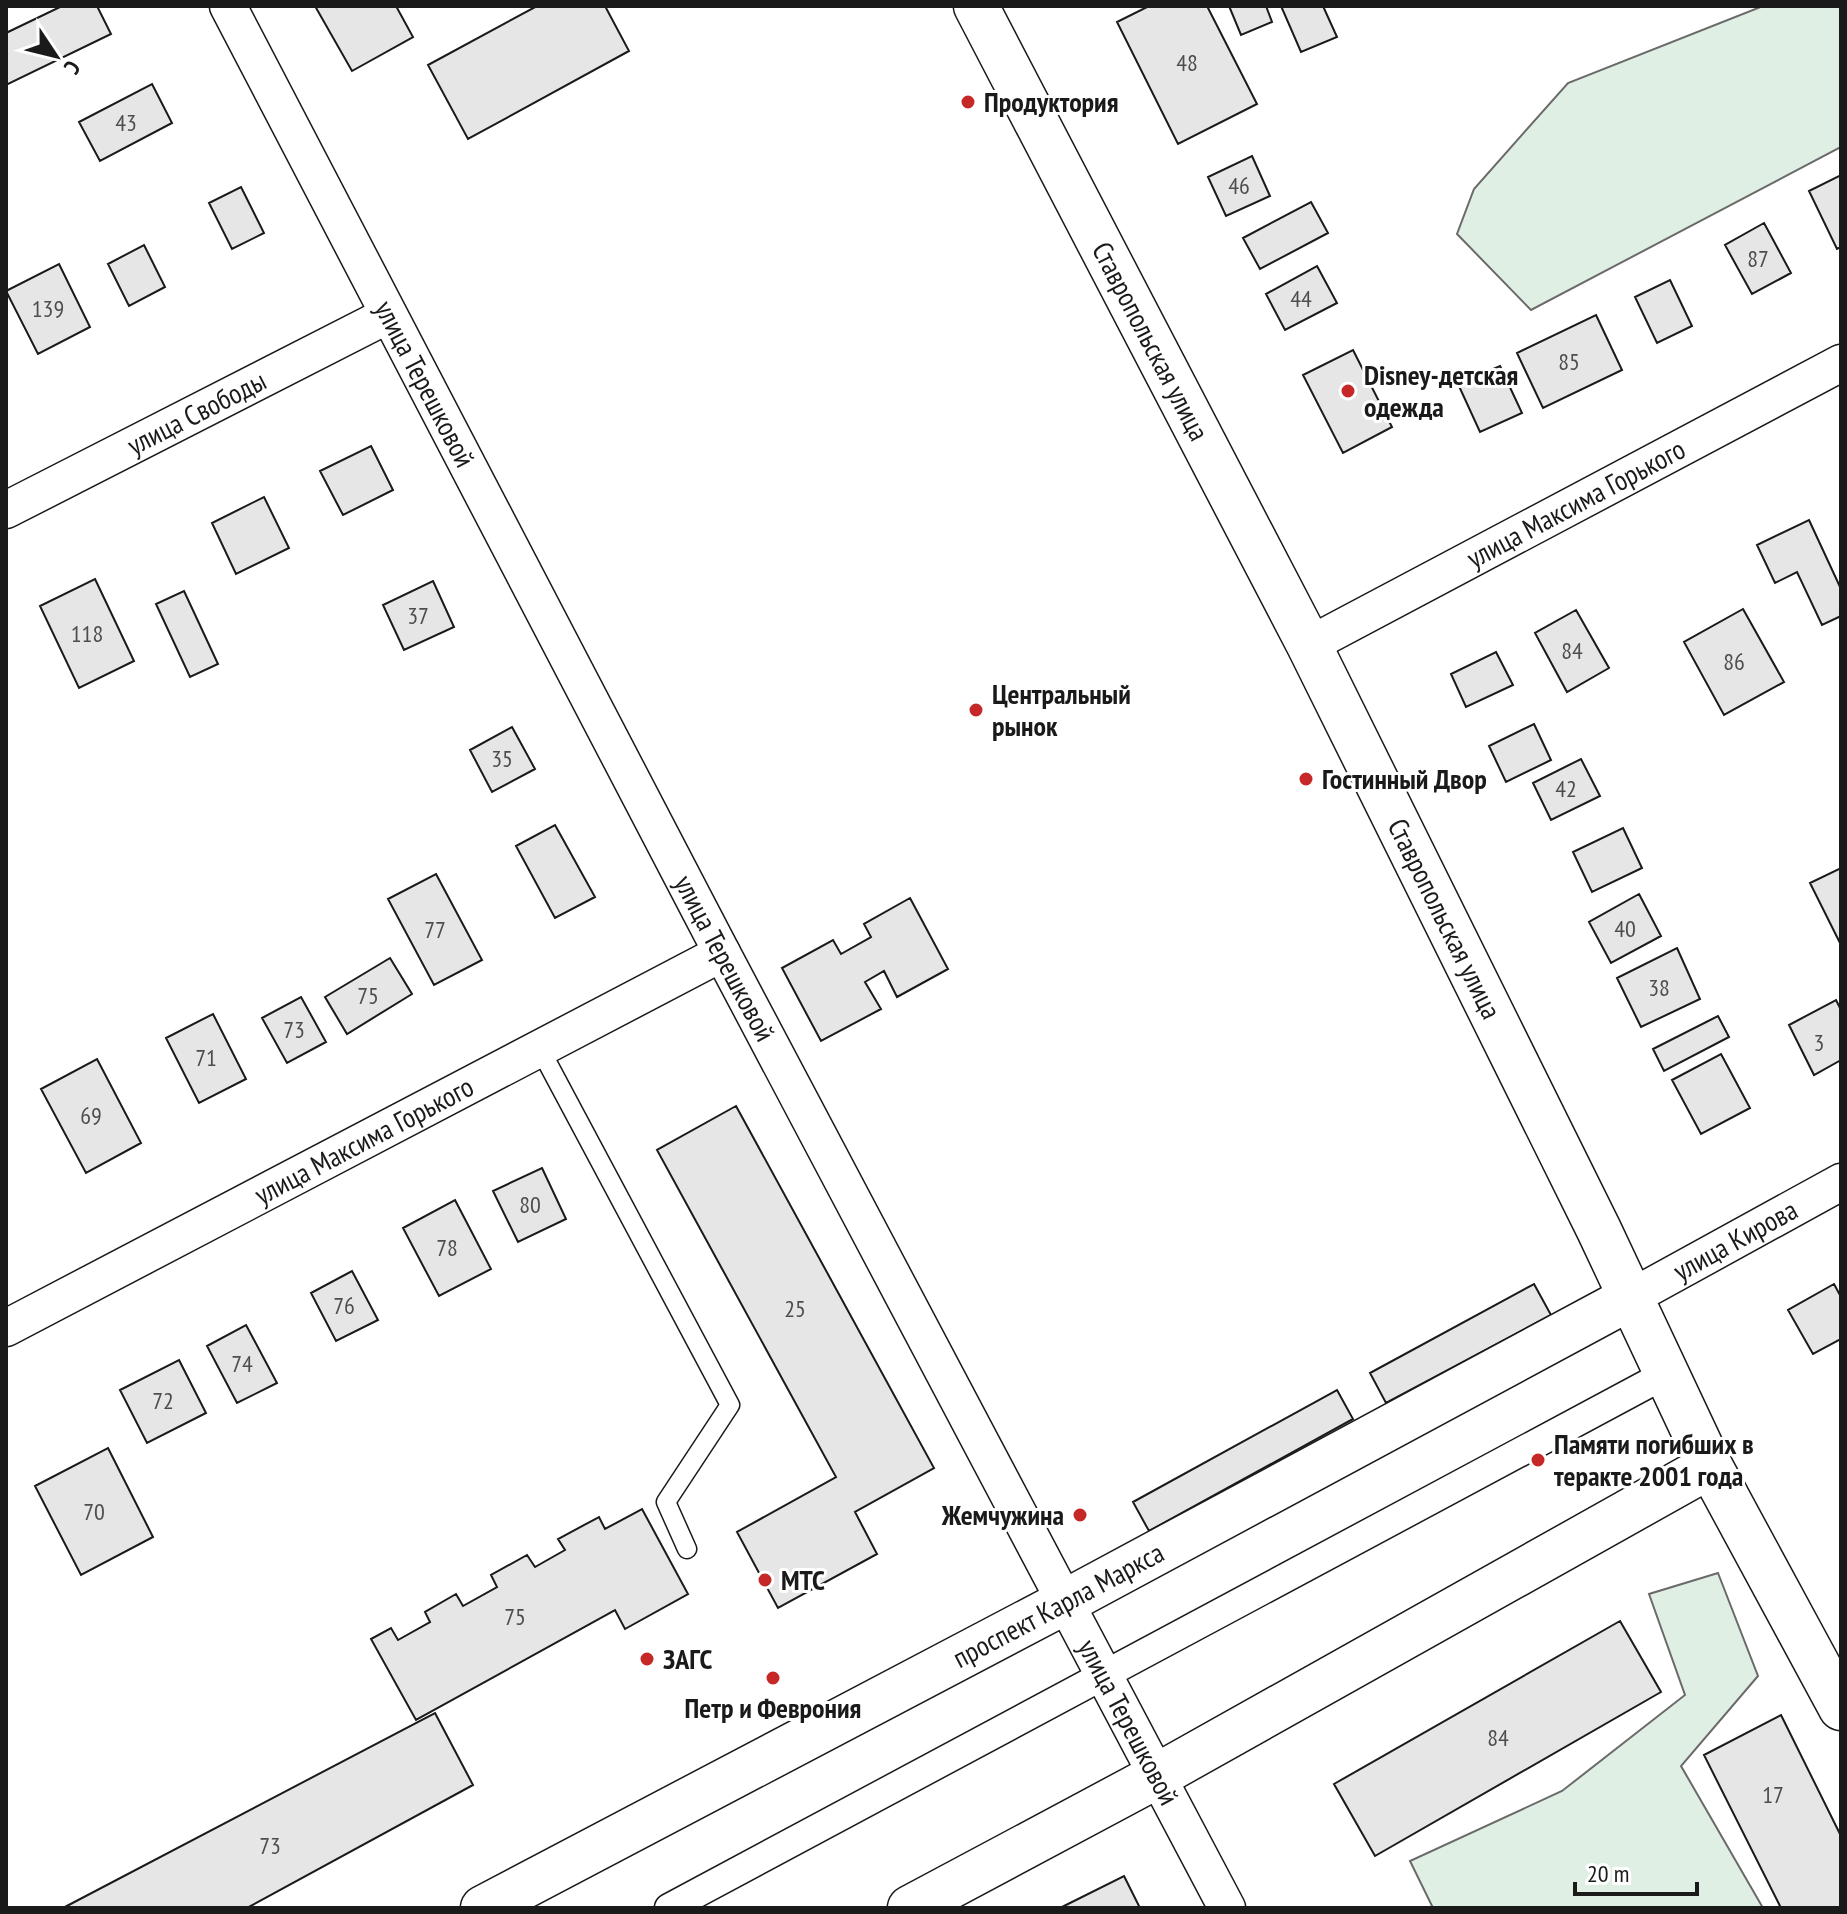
<svg xmlns="http://www.w3.org/2000/svg" width="1847" height="1914" font-family="'PT Sans Narrow',sans-serif">
<style>
.green{fill:#e0efe3;stroke:#6a6a6a;stroke-width:2}
.building{fill:#e6e6e6;stroke:#1a1a1a;stroke-width:2}
.lines{fill:none;stroke-linecap:round;stroke-linejoin:round}
.service-casing{stroke:#1a1a1a;stroke-width:21}
.pedestrian-casing{stroke:#1a1a1a;stroke-width:31}
.minor-casing{stroke:#1a1a1a;stroke-width:39}
.tertiary-casing{stroke:#1a1a1a;stroke-width:47}
.service{stroke:#fff;stroke-width:18}
.pedestrian{stroke:#fff;stroke-width:28}
.minor{stroke:#fff;stroke-width:36}
.tertiary{stroke:#fff;stroke-width:44}
.poi-dot{fill:#c62828;stroke:#fff;stroke-width:3}
.labels{text-anchor:middle;stroke-width:6;stroke-linejoin:round;paint-order:stroke}
.number-label{font-size:24px;fill:#4d4d4d}
.poi-label{font-size:28px;font-weight:bold;fill:#1a1a1a;stroke:#fff;text-anchor:start}
.street-label{font-size:28px;fill:#1a1a1a;stroke:#fff}
</style>
<rect width="100%" height="100%" fill="#fff"/>
<path class="green" d="M1763,6H1841V147L1531,310L1457,234L1474,189L1568,83Z
M1718,1573L1758,1676L1681,1766L1763,1908H1433L1410,1861L1562,1791L1685,1695L1649,1594Z"/>
<path class="building" d="M62,6H97L111,34L6,85V33Z
M315,6H396L413,37L352,71Z
M537,6H605L629,51L468,139L428,65Z
M1149,6H1207L1257,104L1178,144L1117,22Z
M1229,6H1266L1272,22L1241,35Z
M1281,6H1323L1337,37L1301,52Z
M152,84L172,123L100,161L79,122Z
M1252,156L1270,196L1226,216L1208,177Z
M1841,175V247L1837,249L1809,191Z
M241,187L264,233L232,249L209,203Z
M1311,202L1328,233L1260,269L1243,238Z
M1764,223L1791,273L1752,294L1725,245Z
M144,245L165,287L129,306L108,264Z
M59,264L90,327L38,354L6,291Z
M1317,266L1337,303L1285,330L1266,294Z
M1670,280L1692,326L1657,343L1635,297Z
M1596,315L1622,370L1543,408L1517,353Z
M1353,350L1392,427L1343,453L1303,375Z
M1500,366L1522,413L1480,432L1458,384Z
M371,446L393,490L343,515L320,471Z
M264,497L289,548L236,574L212,523Z
M1809,520L1841,589V616L1822,625L1797,572L1775,583L1757,545Z
M95,579L134,661L79,688L40,606Z
M433,581L454,627L404,650L383,605Z
M184,591L218,664L190,677L156,604Z
M1743,609L1784,682L1724,715L1684,642Z
M1576,610L1609,668L1567,692L1535,633Z
M1496,652L1513,685L1466,707L1451,674Z
M1534,724L1551,760L1506,782L1489,746Z
M512,727L535,769L492,792L470,750Z
M1581,759L1600,796L1551,820L1533,783Z
M555,825L595,897L555,918L516,846Z
M1623,828L1642,868L1592,892L1573,852Z
M1841,868V945L1810,883Z
M436,874L482,960L434,985L388,899Z
M1639,894L1661,936L1611,963L1589,922Z
M910,898L948,969L897,997L884,971L865,982L881,1009L821,1041L782,968L833,940L841,954L871,937L864,924Z
M1677,948L1700,999L1641,1027L1617,978Z
M390,958L412,994L347,1034L325,997Z
M301,997L326,1042L287,1063L262,1018Z
M1836,1000L1841,1010V1060L1814,1075L1789,1025Z
M213,1014L246,1079L199,1103L166,1038Z
M1718,1016L1729,1037L1664,1071L1653,1049Z
M1721,1054L1750,1108L1701,1134L1672,1080Z
M97,1059L141,1143L86,1173L41,1089Z
M736,1106L934,1468L855,1512L877,1554L778,1608L737,1532L836,1477L657,1150Z
M542,1168L566,1219L518,1242L493,1191Z
M455,1200L491,1269L439,1296L403,1228Z
M352,1271L378,1320L336,1341L311,1293Z
M1534,1284L1551,1315L1386,1403L1370,1373Z
M1834,1284L1841,1297V1339L1813,1354L1788,1310Z
M246,1325L277,1383L237,1403L207,1346Z
M179,1360L206,1413L147,1443L120,1390Z
M1337,1390L1353,1419L1149,1531L1133,1502Z
M108,1448L153,1537L81,1575L35,1486Z
M642,1509L688,1594L625,1629L615,1610L416,1720L371,1639L391,1628L398,1640L430,1622L425,1612L456,1594L463,1606L497,1587L491,1575L527,1555L535,1567L565,1550L558,1539L599,1517L605,1529Z
M1620,1621L1661,1692L1375,1856L1334,1784Z
M435,1713L473,1785L247,1908H63Z
M1781,1715L1841,1836V1908H1781L1704,1755Z
M1124,1876L1140,1908H1060Z"/>
<g class="lines">
<defs>
<path id="service" d="M539,1047L730,1405L666,1502L687,1549"/>
<path id="pedestrian" d="M669,1908L1666,1374"/>
<g id="minor">
<path id="s1" d="M228,6L722,953L1227,1908"/>
<path id="s2" d="M6,510L388,315"/>
<path id="s3" d="M1309,645L1841,363"/>
<path id="s4" d="M1630,1298L1841,1182"/>
<path id="s5" d="M6,1328L722,953"/>
</g>
<g id="tertiary">
<path id="s6" d="M976,6L1309,645L1599,1230L1710,1466L1841,1708"/>
<path id="s7" d="M483,1908L1065,1602L1630,1298"/>
<path d="M910,1908L1157,1776L1710,1466"/>
</g>
</defs>
<use href="#service" class="service-casing"/>
<use href="#pedestrian" class="pedestrian-casing"/>
<use href="#minor" class="minor-casing"/>
<use href="#tertiary" class="tertiary-casing"/>
<use href="#service" class="service"/>
<use href="#pedestrian" class="pedestrian"/>
<use href="#minor" class="minor"/>
<use href="#tertiary" class="tertiary"/>
</g>
<g class="poi-dot">
<circle cx="968" cy="102" r="8"/>
<circle cx="1348" cy="391" r="8"/>
<circle cx="976" cy="710" r="8"/>
<circle cx="1306" cy="779" r="8"/>
<circle cx="1538" cy="1460" r="8"/>
<circle cx="1080" cy="1515" r="8"/>
<circle cx="765" cy="1580" r="8"/>
<circle cx="647" cy="1659" r="8"/>
<circle cx="773" cy="1678" r="8"/>
</g>
<g class="labels">
<g class="number-label">
<text x="1187" y="71">48</text>
<text x="126" y="131">43</text>
<text x="1239" y="194">46</text>
<text x="1758" y="267">87</text>
<text x="1301" y="307">44</text>
<text x="48" y="317">139</text>
<text x="1569" y="370">85</text>
<text x="418" y="624">37</text>
<text x="87" y="642">118</text>
<text x="1572" y="659">84</text>
<text x="1734" y="670">86</text>
<text x="502" y="767">35</text>
<text x="1566" y="797">42</text>
<text x="1625" y="937">40</text>
<text x="435" y="938">77</text>
<text x="1659" y="996">38</text>
<text x="368" y="1004">75</text>
<text x="294" y="1038">73</text>
<text x="1819" y="1051">3</text>
<text x="206" y="1066">71</text>
<text x="91" y="1124">69</text>
<text x="530" y="1213">80</text>
<text x="447" y="1256">78</text>
<text x="344" y="1314">76</text>
<text x="795" y="1317">25</text>
<text x="242" y="1372">74</text>
<text x="163" y="1409">72</text>
<text x="94" y="1520">70</text>
<text x="515" y="1625">75</text>
<text x="1498" y="1746">84</text>
<text x="1773" y="1803">17</text>
<text x="270" y="1854">73</text>
</g>
<g class="poi-label">
<text x="984" y="112">Продуктория</text>
<text x="1364" y="385">Disney-детская<tspan x="1364" dy="32">одежда</tspan></text>
<text x="992" y="704">Центральный<tspan x="992" dy="32">рынок</tspan></text>
<text x="1322" y="789">Гостинный Двор</text>
<text x="1554" y="1454">Памяти погибших в<tspan x="1554" dy="32">теракте 2001 года</tspan></text>
<text x="1064" y="1525" text-anchor="end">Жемчужина</text>
<text x="781" y="1590">МТС</text>
<text x="663" y="1669">ЗАГС</text>
<text x="773" y="1718" text-anchor="middle">Петр и Феврония</text>
</g>
<g class="street-label">
<text dy="10" stroke="none"><textPath href="#s6" startOffset="378">Ставропольская улица</textPath></text>
<text dy="10" stroke="none"><textPath href="#s1" startOffset="426">улица Терешковой</textPath></text>
<text dy="10" stroke="none"><textPath href="#s2" startOffset="214">улица Свободы</textPath></text>
<text dy="10" stroke="none"><textPath href="#s3" startOffset="302">улица Максима Горького</textPath></text>
<text dy="10" stroke="none"><textPath href="#s6" startOffset="1026">Ставропольская улица</textPath></text>
<text dy="10" stroke="none"><textPath href="#s1" startOffset="1074">улица Терешковой</textPath></text>
<text dy="10" stroke="none"><textPath href="#s5" startOffset="404">улица Максима Горького</textPath></text>
<text dy="10" stroke="none"><textPath href="#s4" startOffset="120">улица Кирова</textPath></text>
<text dy="10" stroke="none"><textPath href="#s7" startOffset="650">проспект Карла Маркса</textPath></text>
<text dy="10" stroke="none"><textPath href="#s1" startOffset="1938">улица Терешковой</textPath></text>
</g>
</g>
<rect width="1847" height="1914" fill="none" stroke="#1a1a1a" stroke-width="16"/>
<g transform="translate(56 56) rotate(125)" stroke="#ffffff" stroke-width="6" paint-order="stroke">
<path d="M0-6L14 30L0 20L-14 30Z" fill="#1a1a1a"/>
<text y="-12" font-size="22" font-weight="bold" text-anchor="middle" fill="#1a1a1a">С</text>
</g>
<path d="M1575 1882v12h122v-12" fill="none" stroke="#1a1a1a" stroke-width="4"/>
<text x="1587" y="1882" font-size="24" fill="#1a1a1a" stroke="#ffffff" stroke-width="6" paint-order="stroke">20 m</text>
</svg>
